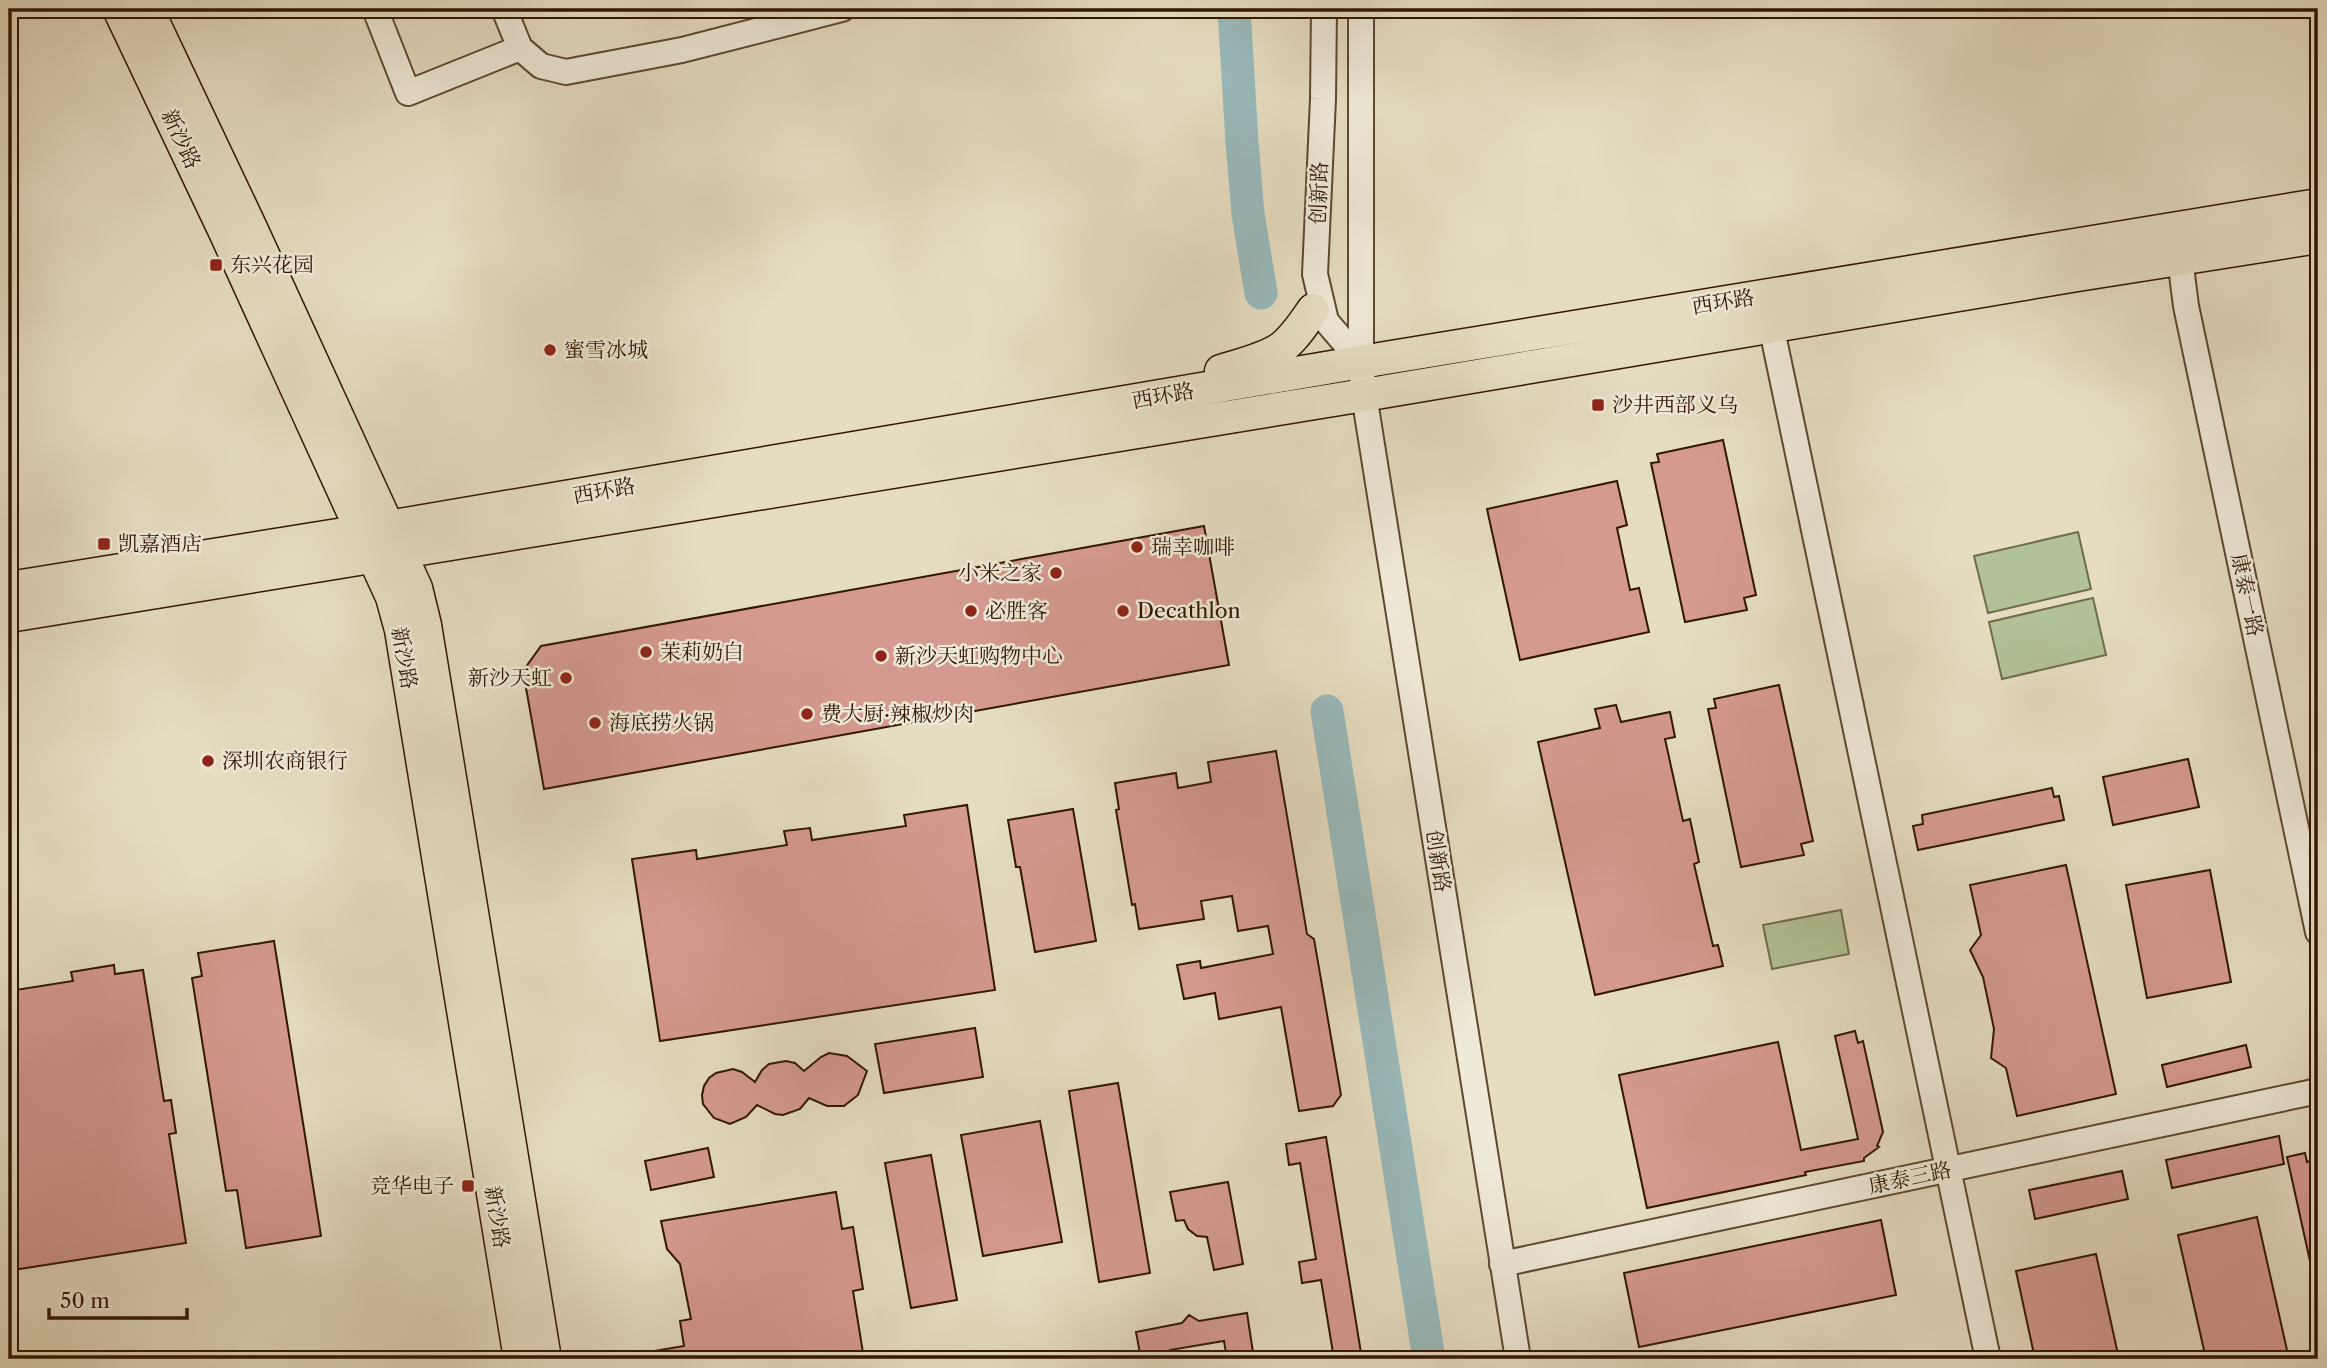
<svg xmlns="http://www.w3.org/2000/svg" width="2327" height="1368" font-family="'Libre Caslon Text','Noto Serif SC',serif">
<style>
.green{fill:#b1c296;stroke:#716c4b;stroke-width:2}
.lines{fill:none;stroke-linecap:round;stroke-linejoin:round}
.river{stroke:#99babc;stroke-width:33}
.building{fill:#d59a8f;stroke:#311600;stroke-width:2}
.minor-casing{stroke:#5e4830;stroke-width:28}
.major-casing{stroke:#311600;stroke-width:35}
.minor{stroke:#efe9d7;stroke-width:24}
.major{stroke:#e6ddc1;stroke-width:32}
.poi-dot{fill:#8f2418;stroke:#efe9d7;stroke-width:2.5}
.labels{text-anchor:middle;stroke-width:5;stroke-linejoin:round;paint-order:stroke}
.street-label{font-size:21px;fill:#311600;stroke:#efe9d7}
.poi-label{font-size:21px;fill:#311600;stroke:#efe9d7;text-anchor:start}
</style>
<rect width="100%" height="100%" fill="#e6ddc1"/>
<filter id="stains"><feTurbulence type="fractalNoise" baseFrequency=".00286" numOctaves="4"/><feColorMatrix values="0 0 0 0 .2 0 0 0 0 .09 0 0 0 0 .02 0 0 0 .5 -.17"/></filter>
<radialGradient id="worn" r=".72"><stop offset=".6" stop-color="#630" stop-opacity="0"/><stop offset="1" stop-color="#630" stop-opacity=".3"/></radialGradient>
<path class="green" d="M2078,532L2091,589L1988,613L1974,556Z
M2093,598L2106,655L2002,679L1989,622Z
M1841,910L1849,954L1772,969L1763,925Z"/>
<g class="lines">
<path class="river" d="M1234,9L1242,142L1248,214L1261,293
M1327,711L1429,1359"/>
</g>
<path class="building" d="M1723,440L1756,595L1744,598L1747,610L1685,622L1651,463L1659,462L1657,454Z
M1617,481L1627,525L1617,528L1630,590L1639,588L1649,632L1520,660L1487,509Z
M1204,526L1229,665L544,789L523,671L541,646Z
M1779,685L1813,841L1801,844L1804,855L1741,867L1708,709L1716,708L1714,699Z
M1616,705L1621,722L1670,712L1675,737L1665,739L1683,821L1690,819L1699,862L1694,864L1713,946L1718,945L1723,966L1595,995L1538,742L1600,728L1595,709Z
M1276,751L1307,934L1314,939L1341,1095L1333,1106L1299,1111L1281,1007L1219,1019L1215,993L1184,999L1177,965L1200,961L1201,968L1273,954L1268,926L1238,931L1232,896L1201,901L1204,919L1139,929L1135,904L1132,905L1116,810L1119,809L1115,783L1176,773L1178,788L1211,782L1208,762Z
M2188,759L2199,807L2113,825L2103,777Z
M2052,788L2054,797L2059,796L2064,820L1918,850L1913,826L1923,824L1922,815Z
M967,805L995,990L660,1041L632,859L696,850L697,859L787,845L784,831L810,828L812,840L906,826L904,815Z
M1073,809L1096,941L1035,952L1020,867H1016L1008,820Z
M2066,865L2116,1094L2017,1116L2006,1068L1991,1058L1994,1029L1983,977L1970,950L1981,935L1970,885Z
M2210,870L2231,982L2147,998L2126,885Z
M274,941L321,1236L246,1248L237,1190L226,1191L192,978L202,976L198,953Z
M114,965L115,974L143,970L164,1101L171,1100L176,1133L169,1134L186,1243L13,1270L9,1243V991L73,981L71,972Z
M975,1028L983,1077L884,1093L875,1044Z
M1855,1031L1858,1043L1863,1041L1883,1132L1877,1146L1879,1147L1864,1158V1161L1805,1172L1806,1175L1647,1208L1619,1075L1778,1042L1801,1150L1858,1139L1835,1036Z
M2246,1045L2251,1067L2167,1087L2162,1065Z
M829,1053L847,1056L867,1071L858,1095L844,1106H827L809,1098L800,1109L783,1115L775,1114L757,1105L746,1117L730,1124L714,1118L703,1104L702,1095L704,1086L709,1078L716,1073L733,1069L742,1072L755,1082L762,1070L769,1064L786,1061L795,1063L804,1071L821,1057Z
M1118,1083L1150,1273L1099,1282L1069,1091Z
M1040,1121L1062,1242L983,1256L961,1135Z
M2279,1136L2284,1164L2172,1188L2166,1160Z
M1326,1137L1362,1359H1334L1321,1280L1302,1283L1299,1262L1316,1259L1300,1163L1289,1165L1286,1144Z
M708,1148L714,1177L651,1190L645,1161Z
M2305,1153L2307,1162L2318,1159V1269L2312,1270L2287,1157Z
M931,1155L957,1300L911,1308L885,1163Z
M2122,1171L2128,1199L2035,1219L2029,1190Z
M1228,1182L1243,1264L1214,1270L1207,1237L1197,1236L1188,1229L1184,1220L1176,1221L1170,1192Z
M836,1192L842,1229L853,1227L863,1289L853,1291L864,1359H654V1351L684,1346L680,1321L691,1319L680,1264L667,1249L661,1221Z
M2257,1217L2289,1359H2206L2178,1235Z
M1881,1220L1896,1295L1639,1347L1624,1273Z
M2096,1254L2119,1359H2035L2016,1271Z
M1247,1313L1254,1359H1227L1224,1341L1170,1350L1172,1359H1141L1136,1332L1182,1323L1189,1315L1199,1321Z"/>
<g class="lines">
<defs>
<path id="minor" d="M375,9L408,93L520,48
M504,9L520,48L541,66L566,72L682,50L842,9
M1324,9L1323,99L1315,274L1326,321L1361,362
M1361,9V362L1364,395L1518,1359
M2180,259L2186,306L2318,932
M1771,325L1988,1359
M1502,1264L2318,1091"/>
<path id="major" d="M119,9L226,234L392,597L401,630L520,1359
M147,9L249,224L416,588L425,625L545,1359
M1221,371C1240,365 1263,360 1280,349C1294,339 1304,323 1313,310
M9,588L388,527L1361,362L2318,205
M9,616L1364,395L2071,276L2318,237"/>
</defs>
<use href="#minor" class="minor-casing"/>
<use href="#major" class="major-casing"/>
<use href="#minor" class="minor"/>
<use href="#major" class="major"/>
</g>
<g class="poi-dot">
<rect x="209" y="258" width="14" height="14" rx="3.5"/>
<circle cx="550" cy="350" r="7"/>
<rect x="1591" y="398" width="14" height="14" rx="3.5"/>
<rect x="97" y="537" width="14" height="14" rx="3.5"/>
<circle cx="1137" cy="547" r="7"/>
<circle cx="1056" cy="573" r="7"/>
<circle cx="971" cy="611" r="7"/>
<circle cx="1123" cy="611" r="7"/>
<circle cx="646" cy="652" r="7"/>
<circle cx="881" cy="656" r="7"/>
<circle cx="566" cy="678" r="7"/>
<circle cx="807" cy="714" r="7"/>
<circle cx="595" cy="723" r="7"/>
<circle cx="208" cy="761" r="7"/>
<rect x="461" y="1179" width="14" height="14" rx="3.5"/>
</g>
<g class="labels">
<g class="street-label">
<text transform="translate(181 139) rotate(65)" y="7">新沙路</text>
<text transform="translate(1319 193) rotate(-88)" y="7">创新路</text>
<text transform="translate(1723 302) rotate(-9)" y="7">西环路</text>
<text transform="translate(1163 396) rotate(-10)" y="7">西环路</text>
<text transform="translate(604 491) rotate(-10)" y="7">西环路</text>
<text transform="translate(2247 595) rotate(78)" y="7">康泰一路</text>
<text transform="translate(404 658) rotate(80)" y="7">新沙路</text>
<text transform="translate(1438 861) rotate(81)" y="7">创新路</text>
<text transform="translate(1910 1178) rotate(-12)" y="7">康泰三路</text>
<text transform="translate(497 1217) rotate(81)" y="7">新沙路</text>
</g>
<g class="poi-label">
<text x="230" y="272">东兴花园</text>
<text x="564" y="357">蜜雪冰城</text>
<text x="1612" y="412">沙井西部义乌</text>
<text x="118" y="551">凯嘉酒店</text>
<text x="1151" y="554">瑞幸咖啡</text>
<text x="1042" y="580" text-anchor="end">小米之家</text>
<text x="985" y="618">必胜客</text>
<text x="1137" y="618">Decathlon</text>
<text x="660" y="659">茉莉奶白</text>
<text x="895" y="663">新沙天虹购物中心</text>
<text x="552" y="685" text-anchor="end">新沙天虹</text>
<text x="821" y="721">费大厨·辣椒炒肉</text>
<text x="609" y="730">海底捞火锅</text>
<text x="222" y="768">深圳农商银行</text>
<text x="454" y="1193" text-anchor="end">竞华电子</text>
</g>
</g>
<rect width="2327" height="1368" fill="none" stroke="#e6ddc1" stroke-width="35"/>
<rect x="10" y="10" width="2306" height="1347" fill="none" stroke="#311600" stroke-width="3.5"/>
<rect x="18" y="18" width="2292" height="1333" fill="none" stroke="#311600" stroke-width="2"/>
<path d="M49 1308v10h138v-10" fill="none" stroke="#311600" stroke-width="3.5"/>
<text x="60" y="1308" font-size="21" fill="#311600" stroke="#efe9d7" stroke-width="5" paint-order="stroke">50 m</text>
<rect width="100%" height="100%" filter="url(#stains)"/>
<rect width="100%" height="100%" fill="url(#worn)"/>
</svg>
